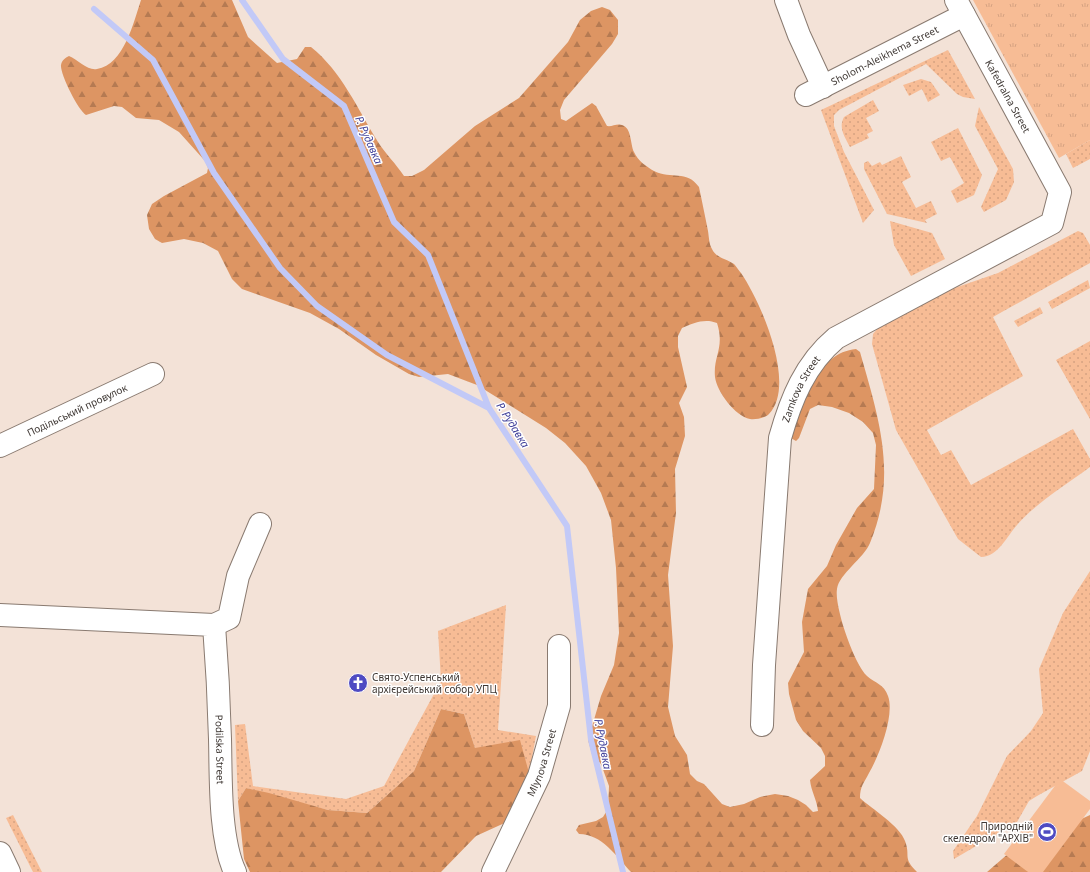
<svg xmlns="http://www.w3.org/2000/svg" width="1090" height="872" font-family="'Noto Sans',sans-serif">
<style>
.grass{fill:url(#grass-dots)}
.forest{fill:url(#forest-firs)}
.park{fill:url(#park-tufts)}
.pitch{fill:#f7bc95}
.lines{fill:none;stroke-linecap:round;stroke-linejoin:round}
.stream{stroke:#c2c9f7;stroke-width:6}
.street-casing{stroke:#897a70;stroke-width:24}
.secondary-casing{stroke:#897a70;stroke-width:24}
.street{stroke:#fff;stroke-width:22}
.secondary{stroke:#fff;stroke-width:22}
.labels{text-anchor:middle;stroke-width:3;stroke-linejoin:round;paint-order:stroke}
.street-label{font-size:10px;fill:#3e3733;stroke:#fff}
.poi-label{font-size:10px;fill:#3e3733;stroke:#fff;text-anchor:start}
.water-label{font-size:11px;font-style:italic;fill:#43439b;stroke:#fff}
</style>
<defs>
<pattern id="grass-dots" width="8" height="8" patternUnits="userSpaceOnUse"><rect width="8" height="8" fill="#f7bc95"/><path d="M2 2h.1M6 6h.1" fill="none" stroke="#d5a281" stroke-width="1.8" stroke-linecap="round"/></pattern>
<pattern id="forest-firs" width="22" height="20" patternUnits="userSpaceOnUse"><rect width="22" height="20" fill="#dd9563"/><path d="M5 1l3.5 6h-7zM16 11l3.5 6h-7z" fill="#b57a52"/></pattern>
<pattern id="park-tufts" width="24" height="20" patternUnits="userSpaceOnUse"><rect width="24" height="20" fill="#f7bc95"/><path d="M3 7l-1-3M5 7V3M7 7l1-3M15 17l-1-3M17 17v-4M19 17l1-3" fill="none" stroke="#d5a281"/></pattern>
</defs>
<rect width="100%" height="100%" fill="#f3e2d7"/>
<path class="grass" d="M948,50L975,99L963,97L957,94L926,64L839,110L834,115V126L844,152L874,210L863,223L821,110Z
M921,79L931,82L940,95L928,102L922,89L909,96L903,85Z
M873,100L879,111L866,118L873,131L867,134L869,138L850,147C845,137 838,128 844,117Z
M979,107L1013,169L1014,182L1006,200L984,212L981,207L998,169L975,126Z
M958,128L982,175L974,195L957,203L951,191L964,183L950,157L941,161L931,142Z
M1090,140V159L1073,168L1066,154Z
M901,156L911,177L902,182L916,208L931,201L937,214L925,220L927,223L887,214L864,169V163L868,161L872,166L880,162L882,165Z
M890,221L932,233L945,259L911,276L894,245Z
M1078,231L1083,233L1090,245V263L993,317L1023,376L927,430L941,455L951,450L971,485L1073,429L1090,459V467C1066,485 1037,502 1017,525C1007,536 998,557 981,557L958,539L896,430L872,344L873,334L879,327L940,293L998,273Z
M1088,280L1090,288L1052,309L1048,302Z
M1040,307L1043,313L1018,327L1014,321Z
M1090,341V419L1056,360Z
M1090,571V751L1082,771L1037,796L1029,801L1017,822L954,859L953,851L977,816L1007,756L1031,731L1043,713L1039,669L1063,613Z
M506,605L498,730L536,736L529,773L475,748L464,714L441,709L414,771L367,813L328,810L246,788L238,801L235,725L245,724L253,786L346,799L384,786L441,681L438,631Z
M13,815L42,872H33L6,818Z"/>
<path class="forest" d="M141,0H232L248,37L277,63L297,59L305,47H311C342,72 357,108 378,142C385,153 396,164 404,176H412L424,170L475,126L519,98L568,42L580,20L591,11L602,7L610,10L618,20V34L612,44L564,100L560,110L561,119L566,121L592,103L596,106L607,126C612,127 617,123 622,125C632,128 630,144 634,152C638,161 647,167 654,171C672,180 686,169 699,187C702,201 705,216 708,231C709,237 709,244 712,249C716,258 727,259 734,264C736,266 739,271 741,273C761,302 797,385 769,414C765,418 755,420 750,419C735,416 717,392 715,377C713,356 725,348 717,323C705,318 693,323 682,328L678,336V347L687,387L679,403L684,417L685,436L675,469L676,513L668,575L673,646L668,707L675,736L687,755L690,774L697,781L704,784L722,804L730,807L744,804L760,797L775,794L788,796L798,800L806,805L813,812L818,811C817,800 811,791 810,780L825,766V756L821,748L803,731L796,720L789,694L788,683L804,652L802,622L808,589L827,566L836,545L857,508L874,489L876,445L873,433L863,422L849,413L832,407L818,405L810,409L799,438L796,441L789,437C798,406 818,352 856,349L860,352C879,419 898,475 870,543C864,558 839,574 837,589C834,606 854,664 867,676C875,683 884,684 888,696C895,715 879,756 869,773C864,783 860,786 860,798C872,809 900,826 905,841C911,857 902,857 917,872H631C616,856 602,834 579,834L576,830L579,825L596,821L603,817L608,809L609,786L601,764L592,754L588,740L601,696L614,665L619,633L616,568L611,520L601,493L586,466L565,443L546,428L477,385L448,374L419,377L409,374L376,355L339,329L310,313L242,289L232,279L218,251L203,243L184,239L162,243L155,239L149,229L147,215L152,204L164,196L207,173L208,168L205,161L179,132L159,120L136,118L122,107L114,106L86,115C78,110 60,74 61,65C62,60 65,58 69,56C78,60 88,71 97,69C124,65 134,21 141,0Z
M441,709L464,714L475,748L520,740L529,773L509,821L476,836L441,872H250L244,859L238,801L246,788L269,793L328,810L367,813L414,771Z
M1090,815V872H987L1009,853Z"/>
<path class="park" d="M973,0H1090V140L1059,158Z"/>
<path class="pitch" d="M1060,779L1090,801V809L1043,872H1028L1004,854Z"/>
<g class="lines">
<path class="stream" d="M242,0L283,59L344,106L394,222L428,255L489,408L567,526L591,740L623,872
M94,9L153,60L214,173L280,268L317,306L387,355L489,408"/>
<defs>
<g id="street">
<path d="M786,0L799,35L823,87"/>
<path id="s1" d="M806,95L964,15"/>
<path id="s2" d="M0,446L153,374"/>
<path id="s3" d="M0,615L214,625C217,663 219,701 220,739C221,776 219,838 235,872"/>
<path d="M214,625L229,618L238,576L260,524"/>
<path id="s4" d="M762,725L764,665L780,438C791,399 805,364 836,338L1052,223L1060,192L956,0"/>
<path id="s5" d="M493,872L539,776L559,706V646"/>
</g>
<path id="secondary" d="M0,853L9,872"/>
</defs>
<use href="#street" class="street-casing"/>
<use href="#secondary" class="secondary-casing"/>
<use href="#street" class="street"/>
<use href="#secondary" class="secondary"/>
</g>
<defs>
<symbol id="church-disc" viewBox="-11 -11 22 22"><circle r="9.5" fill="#4f4bc2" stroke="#fff"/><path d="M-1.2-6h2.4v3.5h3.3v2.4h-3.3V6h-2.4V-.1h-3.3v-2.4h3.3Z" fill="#fff"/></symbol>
<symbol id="stadium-disc" viewBox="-11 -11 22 22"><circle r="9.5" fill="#4f4bc2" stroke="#fff"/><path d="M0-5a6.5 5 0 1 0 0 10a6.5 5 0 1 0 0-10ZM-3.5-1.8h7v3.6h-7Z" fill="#fff"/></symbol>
</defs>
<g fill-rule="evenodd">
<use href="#church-disc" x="347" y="672" width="22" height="22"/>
<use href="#stadium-disc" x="1036" y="821" width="22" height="22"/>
</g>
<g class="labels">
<g class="street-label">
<text dy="4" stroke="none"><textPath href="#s1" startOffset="88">Sholom-Aleikhema Street</textPath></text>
<text transform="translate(1008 96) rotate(61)" y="4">Kafedralna Street</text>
<text dy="4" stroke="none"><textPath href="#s4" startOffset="341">Zamkova Street</textPath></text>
<text dy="4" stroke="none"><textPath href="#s2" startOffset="85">Подільський провулок</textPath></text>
<text dy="4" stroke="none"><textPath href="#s3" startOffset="339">Podilska Street</textPath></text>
<text dy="4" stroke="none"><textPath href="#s5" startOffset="120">Mlynova Street</textPath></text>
</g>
<g class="poi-label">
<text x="372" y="681">Свято-Успенський<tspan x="372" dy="12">архієрейський собор УПЦ</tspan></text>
<text x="1033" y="830" text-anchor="end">Природній<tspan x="1033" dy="12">скеледром "АРХІВ"</tspan></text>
</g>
<g class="water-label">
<text transform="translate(369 140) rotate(66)" y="4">Р. Рудавка</text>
<text transform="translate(513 425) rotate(58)" y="4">Р. Рудавка</text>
<text transform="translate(603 744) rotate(79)" y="4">Р. Рудавка</text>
</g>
</g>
</svg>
